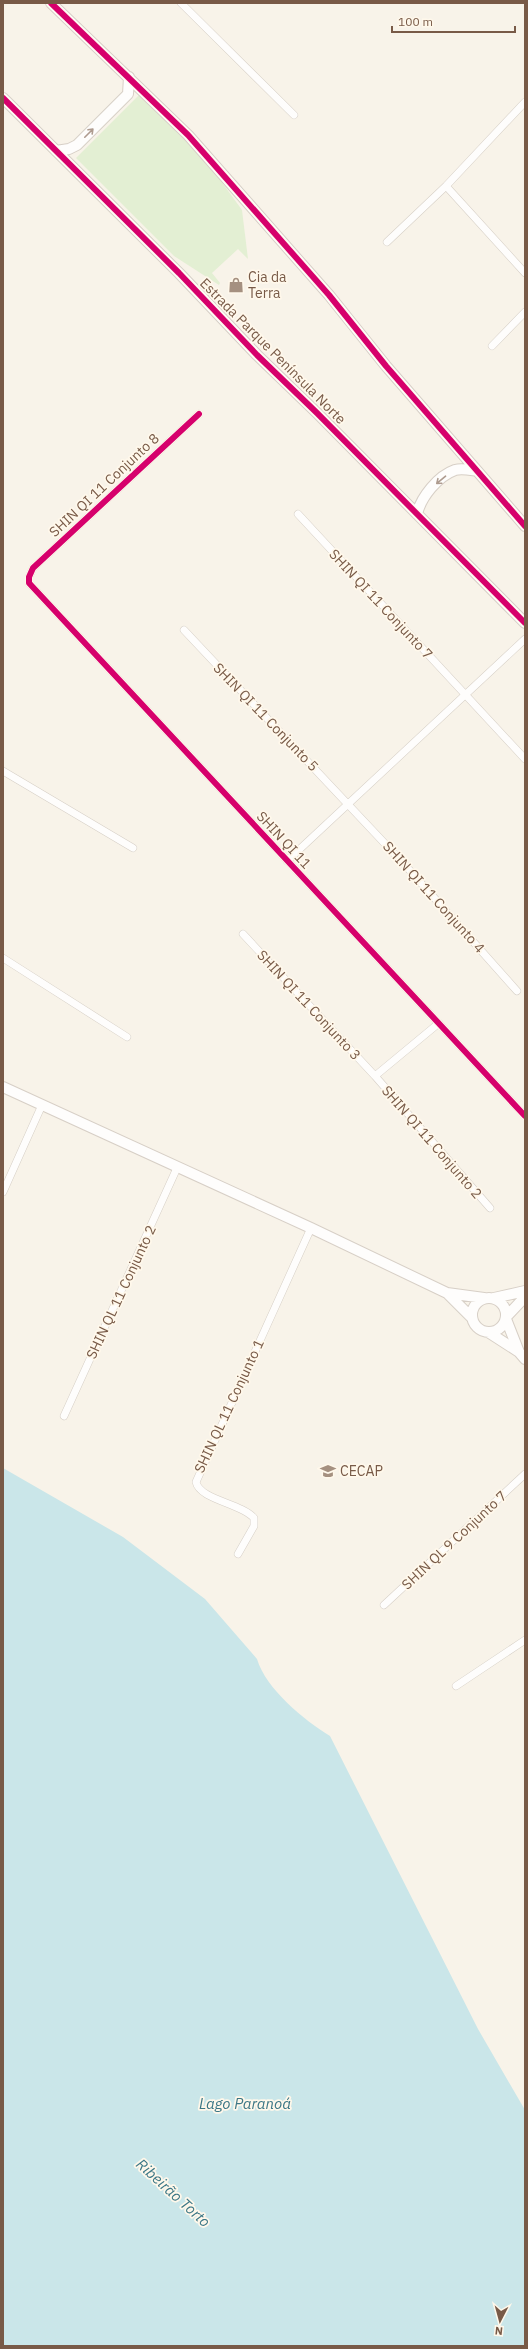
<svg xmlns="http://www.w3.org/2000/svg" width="528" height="2349" font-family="'IBM Plex Sans',sans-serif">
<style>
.green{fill:#e3efd3}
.water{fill:#cae6e9}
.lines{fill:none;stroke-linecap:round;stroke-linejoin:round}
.street-casing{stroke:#d6cfc6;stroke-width:8}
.secondary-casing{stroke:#d7cfc6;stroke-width:12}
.street{stroke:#fefdfc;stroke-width:7}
.secondary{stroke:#fefdfc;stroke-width:10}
.cycleway-casing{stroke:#fff8eb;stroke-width:8}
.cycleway{stroke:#d6006c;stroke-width:6}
.oneway{stroke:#ae9b8f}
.labels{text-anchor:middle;stroke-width:3.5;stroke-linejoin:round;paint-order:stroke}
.poi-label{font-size:14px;fill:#785a47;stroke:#fff8eb;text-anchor:start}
.street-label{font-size:14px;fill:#785a47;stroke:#fff8eb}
.water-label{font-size:15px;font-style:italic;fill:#3c7786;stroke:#fff8eb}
</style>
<rect width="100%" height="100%" fill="#f8f3e9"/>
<path class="green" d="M140,94L207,162L242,210L248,259L238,249L212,273L220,283L219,285L174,256L76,158Z"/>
<path class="water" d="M3,1468L123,1537L205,1599L257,1659C266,1689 304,1720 330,1736L478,2029L525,2110V2346H3Z"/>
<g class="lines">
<defs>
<path id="street" d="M181,3L294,115
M446,186L525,273
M387,242L446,186L525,102
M492,346L525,312
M199,414L33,568L29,577V583L525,1116
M298,514L525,759
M184,630L405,865L517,991
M3,771L133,848
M287,861L525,639
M243,934L375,1076L490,1208
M3,958L127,1037
M375,1076L439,1023
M3,1192L42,1105
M64,1416L177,1168
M238,1554L254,1526V1518C241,1503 200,1500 196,1482L311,1228
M384,1605L525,1474
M456,1686L525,1640"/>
<path id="secondary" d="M51,3L188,135L329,295L386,366L525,526
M3,98L179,273L257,355L317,413L525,623
M56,151L69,149L77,145L128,94L129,77
M417,514C421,497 438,476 455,470C462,468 470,470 477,471
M3,1087L311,1228L447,1293L484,1298
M447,1293L472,1318
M472 1315a17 17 0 1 1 34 0a17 17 0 1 1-34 0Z
M494,1298L525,1291
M506,1317L525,1297
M506,1319L519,1352
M488,1332L519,1352L525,1359"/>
</defs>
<use href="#street" class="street-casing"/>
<use href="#secondary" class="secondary-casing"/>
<use href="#street" class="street"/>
<use href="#secondary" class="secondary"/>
<defs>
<path id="cycleway" d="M51,3L188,135L329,295L386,366L525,526
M3,98L179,273L257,355L317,413L525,623
M199,414L33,568L29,577V583L525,1116"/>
</defs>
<use href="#cycleway" class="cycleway-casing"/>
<use href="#cycleway" class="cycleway"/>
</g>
<defs><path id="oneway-shaft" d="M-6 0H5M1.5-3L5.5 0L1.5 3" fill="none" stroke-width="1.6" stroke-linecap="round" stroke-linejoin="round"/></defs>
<g class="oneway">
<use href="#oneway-shaft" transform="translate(89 133) rotate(-45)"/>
<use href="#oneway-shaft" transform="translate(441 480) rotate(140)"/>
</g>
<defs>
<symbol id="shop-bare" viewBox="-9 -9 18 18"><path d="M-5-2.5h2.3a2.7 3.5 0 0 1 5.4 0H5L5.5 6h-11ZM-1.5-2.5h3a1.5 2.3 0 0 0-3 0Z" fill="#a59080" stroke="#fff8eb" stroke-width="2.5" paint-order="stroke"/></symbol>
<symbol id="school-bare" viewBox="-9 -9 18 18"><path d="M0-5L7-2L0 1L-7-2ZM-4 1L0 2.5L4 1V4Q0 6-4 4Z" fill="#a59080" stroke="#fff8eb" stroke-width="2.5" paint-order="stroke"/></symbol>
</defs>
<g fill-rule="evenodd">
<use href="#shop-bare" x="225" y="274" width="22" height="22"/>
<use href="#school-bare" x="317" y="1460" width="22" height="22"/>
</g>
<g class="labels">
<g class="poi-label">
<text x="248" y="282">Cia da<tspan x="248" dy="16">Terra</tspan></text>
<text x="340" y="1476">CECAP</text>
</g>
<g class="street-label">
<text transform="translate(273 351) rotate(45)" y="5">Estrada Parque Península Norte</text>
<text transform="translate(104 485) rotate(-43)" y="5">SHIN QI 11 Conjunto 8</text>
<text transform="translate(381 604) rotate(47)" y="5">SHIN QI 11 Conjunto 7</text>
<text transform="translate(266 717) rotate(46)" y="5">SHIN QI 11 Conjunto 5</text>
<text transform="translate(284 840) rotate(47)" y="5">SHIN QI 11</text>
<text transform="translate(434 897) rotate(48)" y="5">SHIN QI 11 Conjunto 4</text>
<text transform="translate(309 1005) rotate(47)" y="5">SHIN QI 11 Conjunto 3</text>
<text transform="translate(432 1142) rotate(49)" y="5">SHIN QI 11 Conjunto 2</text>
<text transform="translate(121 1292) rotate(-65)" y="5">SHIN QL 11 Conjunto 2</text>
<text transform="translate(229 1406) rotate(-65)" y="5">SHIN QL 11 Conjunto 1</text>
<text transform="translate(454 1540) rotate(-43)" y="5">SHIN QL 9 Conjunto 7</text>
</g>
<g class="water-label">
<text x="245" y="2109">Lago Paranoá</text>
<text transform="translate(173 2193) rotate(42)" y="5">Ribeirão Torto</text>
</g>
</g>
<rect width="528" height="2349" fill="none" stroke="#785a47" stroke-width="8"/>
<g transform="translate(500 2321) rotate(186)" stroke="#fff8eb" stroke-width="3" paint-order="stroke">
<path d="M0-3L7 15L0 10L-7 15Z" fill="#785a47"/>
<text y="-6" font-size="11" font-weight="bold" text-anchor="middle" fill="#785a47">N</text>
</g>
<path d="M392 26v6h123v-6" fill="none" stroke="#785a47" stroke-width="2"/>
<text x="398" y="26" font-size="12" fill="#785a47" stroke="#fff8eb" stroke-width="3" paint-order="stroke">100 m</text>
</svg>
